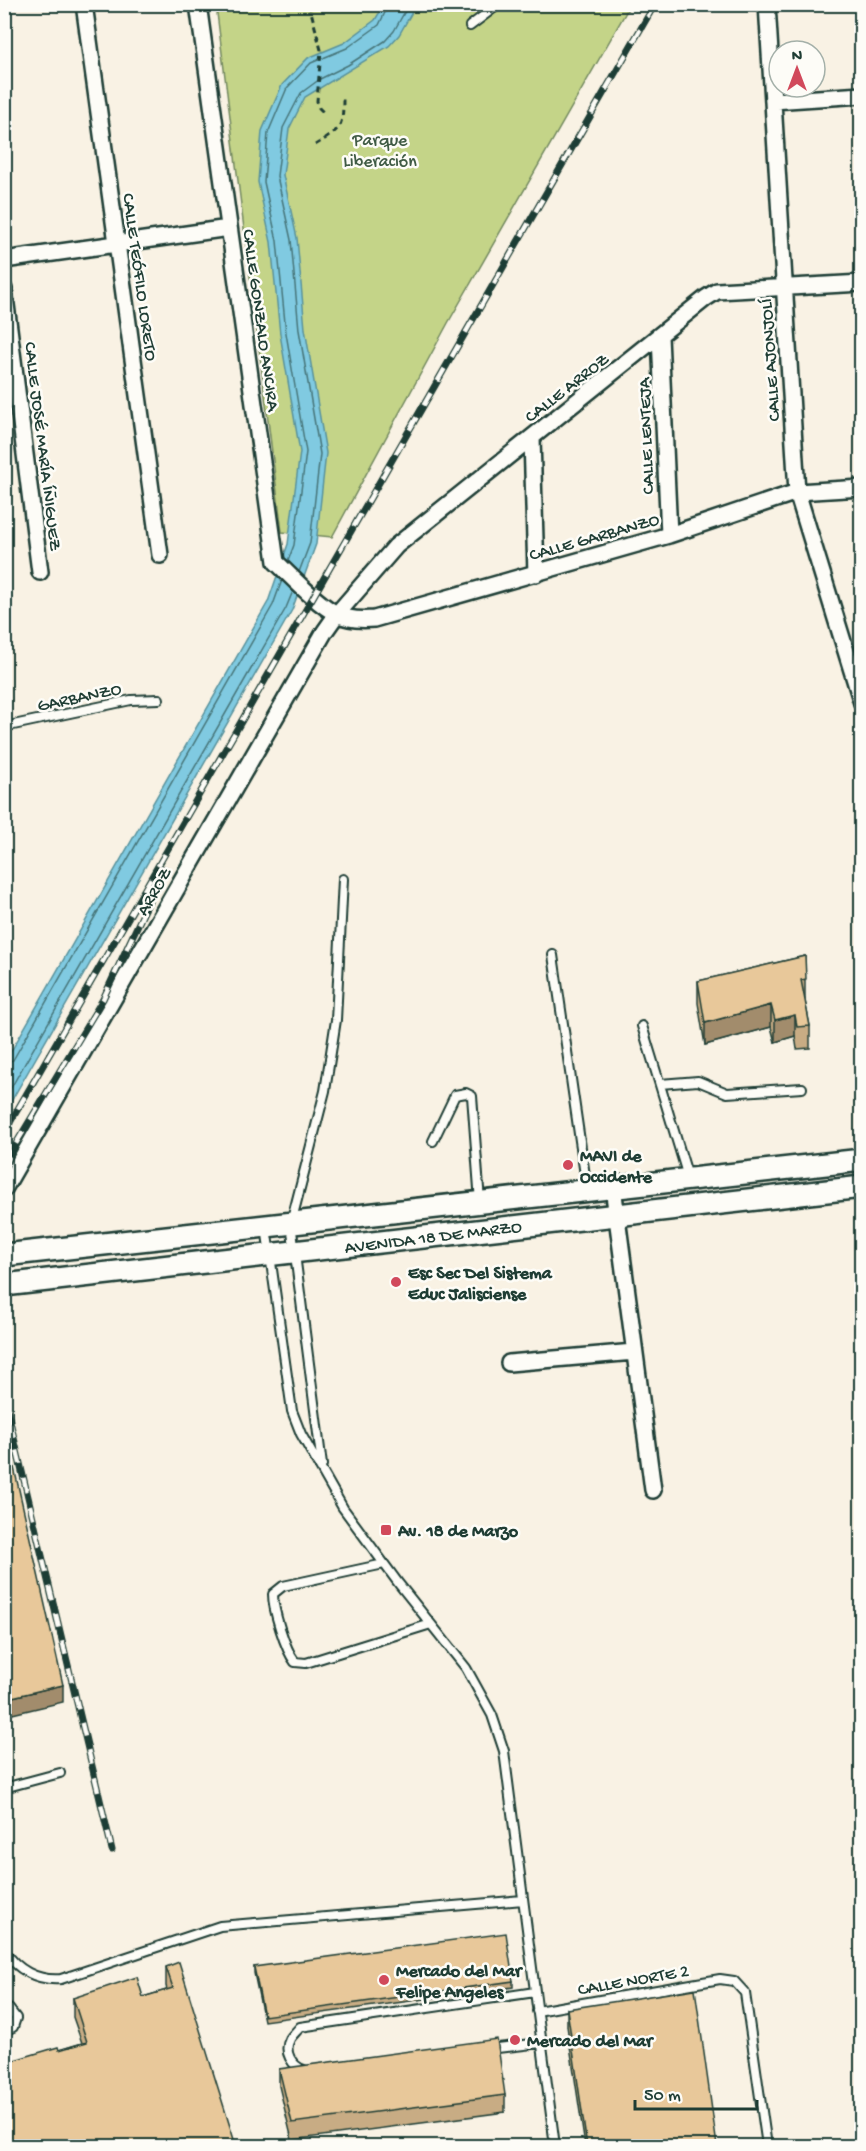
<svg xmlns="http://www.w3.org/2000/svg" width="866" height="2151" font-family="'Gochi Hand',sans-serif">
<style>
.green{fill:#c4d488;stroke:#72885e;stroke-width:1.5}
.water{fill:#80cae1;stroke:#59929c;stroke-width:1.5}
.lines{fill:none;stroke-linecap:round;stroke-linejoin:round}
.shore{stroke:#467579;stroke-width:1.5}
.lane-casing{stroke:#1f3d34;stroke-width:12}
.street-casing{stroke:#1f3d34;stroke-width:20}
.secondary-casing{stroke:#1f3d34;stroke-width:26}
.path{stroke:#1f3d34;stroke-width:3;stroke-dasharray:6 4.5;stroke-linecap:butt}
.lane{stroke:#fdfcf7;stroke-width:8}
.street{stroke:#fdfcf7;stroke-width:15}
.secondary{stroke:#fdfcf7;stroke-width:21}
.rail-casing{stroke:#1f3d34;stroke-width:7}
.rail{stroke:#fdfcf7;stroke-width:4.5;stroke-dasharray:14;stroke-linecap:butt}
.wall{fill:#c8ac84;stroke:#1f3d34;stroke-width:1.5}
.shaded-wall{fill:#a28c6c;stroke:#1f3d34;stroke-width:1.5}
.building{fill:#e8c89a;stroke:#1f3d34;stroke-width:1.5}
.poi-dot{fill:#d1495b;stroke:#fdfcf7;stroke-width:2}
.labels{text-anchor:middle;stroke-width:5;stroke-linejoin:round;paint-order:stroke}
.park-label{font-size:18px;fill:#405b45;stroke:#fdfcf7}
.street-label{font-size:18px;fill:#1f3d34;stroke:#fdfcf7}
.poi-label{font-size:18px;font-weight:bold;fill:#1f3d34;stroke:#fdfcf7;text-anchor:start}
</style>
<rect width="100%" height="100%" fill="#f9f2e4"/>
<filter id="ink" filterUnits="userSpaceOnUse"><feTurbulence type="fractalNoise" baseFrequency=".0167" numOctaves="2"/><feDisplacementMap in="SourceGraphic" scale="12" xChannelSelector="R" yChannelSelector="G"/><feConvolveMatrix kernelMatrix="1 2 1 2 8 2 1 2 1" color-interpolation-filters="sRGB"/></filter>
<g filter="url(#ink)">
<path class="green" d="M216,5H630L448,323L332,537L282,532Z"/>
<path class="water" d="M384,5H416L399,35L389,46L305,97L289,129L283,175L297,238L305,329L326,453L316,544L292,610L5,1112V1062L268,602L288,544L300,452L280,334L271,242L258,182L262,131L282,85L308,58L344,43L375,20Z"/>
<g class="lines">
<path class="shore" d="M288,561L294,545L306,452L286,333L277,241L264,182L268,133L287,88L311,63L347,48L379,25L389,4
M299,572L310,543L320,454L299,330L291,240L277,176L283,128L301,93L320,79L348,65L385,41L394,31L409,4
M4,1063L13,1060L273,605L282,580
M4,1100L286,608L293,591"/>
<defs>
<path id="lane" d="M470,26L499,4
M4,727L131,700L159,699
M553,955L587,1189
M642,1026L688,1177
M660,1084L698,1081L727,1093L802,1088
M433,1141L455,1095L466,1093L472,1096L480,1202
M266,1227L292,1411L301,1434L343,1508L399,1584L466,1668L492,1715L504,1751L555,2146
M322,1465L291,1223L325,1091L336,1020L343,879
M384,1564L283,1586L273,1594C273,1610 285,1649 295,1662L306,1663L431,1624
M4,1788L60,1773
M4,1950C17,1970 37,1981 61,1979L220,1926L523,1900
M4,2007L9,2009L16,2018L13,2027L4,2031
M537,2011L720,1979L734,1981L745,1993L767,2146
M489,2049L541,2043
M304,2070C292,2066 283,2052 290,2039C292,2035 297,2031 300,2027L535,1992"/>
<path id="street" d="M84,4L160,555
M198,4L276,562C292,577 318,605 337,614C348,620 361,620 374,619L669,535L797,492L862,488
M767,4L797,492L862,703
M773,101L862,95
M4,260L229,228
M4,289L40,572
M660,336L669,535
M532,438L536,574
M613,1187L653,1490
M4,1189L325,631L337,614L396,546L706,298L717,291L862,283
M509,1363L634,1352"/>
<path id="secondary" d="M4,1255L862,1160
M4,1285L862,1187"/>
</defs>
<use href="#lane" class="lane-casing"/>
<use href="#street" class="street-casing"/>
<use href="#secondary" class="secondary-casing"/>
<path class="path" d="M309,4L321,50L317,101L319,108L323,112
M315,145C343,128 343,127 343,95"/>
<use href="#lane" class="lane"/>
<use href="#street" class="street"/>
<use href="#secondary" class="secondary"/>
<defs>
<path id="rail" d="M4,1133L655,4
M4,1169L14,1147L103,999L164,869
M4,1396L112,1850"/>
</defs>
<use href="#rail" class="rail-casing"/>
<use href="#rail" class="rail"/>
</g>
<path class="wall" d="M805,956V1001L810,1026V1048L797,1049L795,1036L775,1042L771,1027L705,1045L698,1003V981Z
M166,1967L236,2146L59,2050L82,2043L73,2017V1998L143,1997L167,1990L166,1986Z
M254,1967L513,1981V1987L264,2021L254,1973Z
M567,2009L717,2146H585L567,2026Z
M279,2069L505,2095V2112L292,2140L279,2086Z"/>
<path class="shaded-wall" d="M771,1005V1027L705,1045V1023Z
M795,1015V1036L775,1042V1020Z
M63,1685V1702L4,1716V1699Z"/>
<path class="building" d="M805,956L806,979L801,980L810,1026L797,1027L795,1015L775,1020L771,1005L705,1023L698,981Z
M4,1423L63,1685L4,1699Z
M506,1933L513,1981L264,2016L254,1967Z
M179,1962L236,2146H4V2063L58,2047L59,2050L87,2042L73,1998L137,1977L143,1997L173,1988L166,1967Z
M695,1989L717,2146H587L567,2009Z
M497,2039L505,2095L292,2123L279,2069Z"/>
</g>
<g class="poi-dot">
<circle cx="568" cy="1165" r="6"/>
<circle cx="396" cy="1282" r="6"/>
<rect x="380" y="1524" width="12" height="12" rx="3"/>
<circle cx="384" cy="1980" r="6"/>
<circle cx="515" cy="2040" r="6"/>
</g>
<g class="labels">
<g class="park-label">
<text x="380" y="145">Parque<tspan x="380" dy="21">Liberación</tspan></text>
</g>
<g class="street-label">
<text transform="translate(141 277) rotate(82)" y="6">CALLE TEÓFILO LORETO</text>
<text transform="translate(262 320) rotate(82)" y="6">CALLE GONZALO ANCIRA</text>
<text transform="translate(769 360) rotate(-94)" y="6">CALLE AJONJOLÍ</text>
<text transform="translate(566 387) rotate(-38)" y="6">CALLE ARROZ</text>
<text transform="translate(645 436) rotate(-92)" y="6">CALLE LENTEJA</text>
<text transform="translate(44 446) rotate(83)" y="6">CALLE JOSÉ MARÍA ÍÑIGUEZ</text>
<text transform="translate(594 536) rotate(-16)" y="6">CALLE GARBANZO</text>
<text transform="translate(79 696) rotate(-12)" y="6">GARBANZO</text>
<text transform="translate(153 891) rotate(-60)" y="6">ARROZ</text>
<text transform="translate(433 1236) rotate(-7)" y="6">AVENIDA 18 DE MARZO</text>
<text transform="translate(633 1979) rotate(-10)" y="6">CALLE NORTE 2</text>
</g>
<g class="poi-label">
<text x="580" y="1161">MAVI de<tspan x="580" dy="21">Occidente</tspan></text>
<text x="408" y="1278">Esc Sec Del Sistema<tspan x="408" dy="21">Educ Jalisciense</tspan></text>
<text x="398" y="1536">Av. 18 de Marzo</text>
<text x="396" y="1976">Mercado del Mar<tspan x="396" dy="21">Felipe Angeles</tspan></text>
<text x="527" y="2046">Mercado del Mar</text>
</g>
</g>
<rect width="866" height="2151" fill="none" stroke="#fdfcf7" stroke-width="24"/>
<rect x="12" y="12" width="842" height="2127" fill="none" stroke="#1f3d34" stroke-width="2" filter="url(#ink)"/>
<g transform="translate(797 69)"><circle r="28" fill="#fdfcf7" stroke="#a4b0a9" stroke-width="1.5"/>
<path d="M0-4.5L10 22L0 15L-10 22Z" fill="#d1495b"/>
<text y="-9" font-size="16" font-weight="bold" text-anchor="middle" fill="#1f3d34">N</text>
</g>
<path d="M635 2100v9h122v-9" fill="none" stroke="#1f3d34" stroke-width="3"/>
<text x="644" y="2100" font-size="18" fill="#1f3d34" stroke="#fdfcf7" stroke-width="4.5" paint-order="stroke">50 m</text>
</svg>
